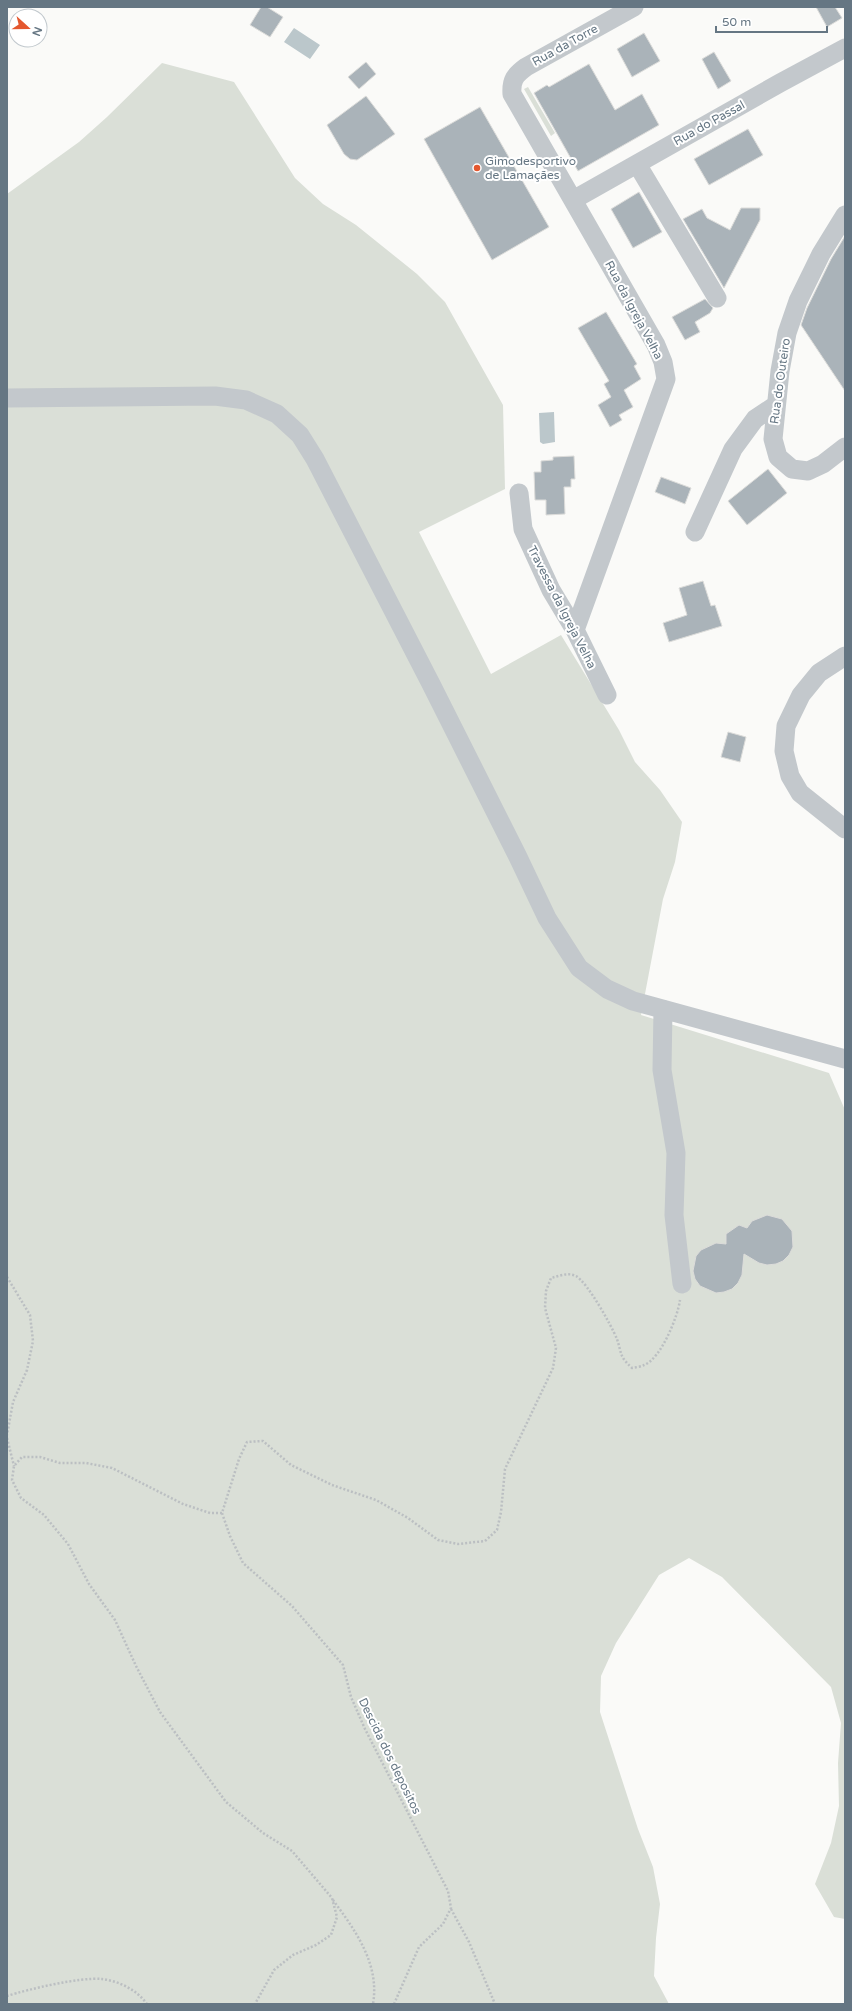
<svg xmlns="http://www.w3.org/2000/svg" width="852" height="2011" font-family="'Varela Round',sans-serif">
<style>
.green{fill:#dadfd7}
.water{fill:#bbc7cb}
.building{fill:#aab3b9;stroke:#dcdcda}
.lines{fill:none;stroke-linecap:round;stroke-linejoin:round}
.path{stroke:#bbbfc2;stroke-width:2.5;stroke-dasharray:2 2;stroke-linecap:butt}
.minor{stroke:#c3c8cc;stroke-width:19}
.poi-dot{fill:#e4572e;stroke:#fff;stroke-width:1.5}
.labels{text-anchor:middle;stroke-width:4;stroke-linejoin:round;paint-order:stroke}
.street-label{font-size:12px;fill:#657683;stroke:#fff}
.poi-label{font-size:12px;fill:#657683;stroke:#fff;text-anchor:start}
</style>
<rect width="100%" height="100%" fill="#fafaf8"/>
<path class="green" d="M162,63L234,82L295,178L323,204L356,225L417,274L445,302L503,405L505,489L419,532L491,674L561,635L619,730L635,762L660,790L682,822L675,862L663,899L641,1015L829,1073L845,1110V1919L834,1917L815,1884L831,1843L839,1806L838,1763L841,1723L831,1687L722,1577L689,1558L659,1575L616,1643L601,1676L600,1712L638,1829L653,1867L660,1904L656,1938L654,1976L669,2004H7V194L79,142L107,117Z
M528,87L555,133L551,136L524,89Z"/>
<path class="water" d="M294,28L320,45L310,59L284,42Z
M554,412L555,442L543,444L540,442L539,413Z"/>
<path class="building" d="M261,7H267L283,17L270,37L250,25Z
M816,7H835L842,18L827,27Z
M644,33L660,61L632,77L617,49Z
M714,52L731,81L718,89L702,59Z
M366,62L376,74L359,89L348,77Z
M589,64L615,110L642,94L659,125L578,171L534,93L547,85L549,87Z
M366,96L395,134L357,160L350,159L344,154L327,125Z
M480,107L549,227L492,260L424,139Z
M748,129L763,155L709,185L694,159Z
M639,192L662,232L633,248L611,209Z
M741,208H760V220L724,288L683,219L702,209L707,218L730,230Z
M845,236V391L801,325L807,308L831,259Z
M705,299L713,308L710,313L695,322L700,332L685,340L672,317Z
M606,312L637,364L634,366L641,379L624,390L633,407L619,415L622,420L610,427L598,405L611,397L604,384L609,381L578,328Z
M574,456L575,479H571V487H564L565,514L546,515V500H535L534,472H541V461L553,460V457Z
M768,469L787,493L747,525L728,501Z
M661,477L691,488L685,504L655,492Z
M703,581L711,606L715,605L722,626L669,642L663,623L687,615L679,588Z
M728,732L746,737L740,762L721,757Z
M767,1215L782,1219L792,1231L793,1247L789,1255L783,1261L776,1264L767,1265L759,1263L744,1254L742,1275L738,1283L732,1289L724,1292L716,1293L700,1286L695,1279L693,1271L696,1256L701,1250L716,1243L726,1244V1234L739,1225L747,1228L752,1221Z"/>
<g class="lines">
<path class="path" d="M7,1277L30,1315L33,1341L27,1370L13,1402L7,1435
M7,1438L14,1466
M222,1513H210L183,1504L112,1468L86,1463H60L40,1457H22L14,1466L12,1480L21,1498L44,1515L68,1544L89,1584L115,1620L136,1666L160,1712L226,1802L263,1833L292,1851L332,1898L337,1917L331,1935L316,1945L293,1955L274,1970L255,2004
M333,1900C355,1930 380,1964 373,2004
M451,1909L469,1942L495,2004
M7,1996C29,1989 80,1977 102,1979C119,1981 137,1990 147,2004
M394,2004L419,1947L443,1924L451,1908L448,1891L365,1729L351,1697L343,1665L292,1606L243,1563L230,1536L222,1513L239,1459L247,1442L263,1441L291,1465L332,1485L376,1500L408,1518L438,1540L458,1544L485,1541L497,1530L501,1512L505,1469L553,1368L556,1348L545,1308L546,1291L551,1278C559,1276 568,1272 576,1276C588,1283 611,1325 617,1339C622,1354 619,1356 632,1368C636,1367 641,1367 644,1365C661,1359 678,1316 680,1300"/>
<path class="minor" d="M637,164L717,298
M573,200L780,83L845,48
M845,215L821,254L798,301L787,333L780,371L773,439L778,457L792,469L808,471L823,464L845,447
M7,398L215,396L246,400L277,414L300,435L315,459L431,684L518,857L547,918L579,968L607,989L633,1001L845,1059
M519,493L523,529L551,590L575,630L607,695
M695,532L733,449L755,419L776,405
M575,630L666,379L663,362L656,345L512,94C511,80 515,75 526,67L634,7
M845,656L819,673L801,695L786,726L784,751L790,776L800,793L845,829
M663,1009L662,1070L676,1153L674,1215L682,1284"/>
</g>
<circle class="poi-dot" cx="477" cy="168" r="4"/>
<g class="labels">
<g class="street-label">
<text transform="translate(565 45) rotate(-29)" y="4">Rua da Torre</text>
<text transform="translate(709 123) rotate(-29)" y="4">Rua do Passal</text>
<text transform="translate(634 310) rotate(62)" y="4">Rua da Igreja Velha</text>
<text transform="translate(780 381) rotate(-82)" y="4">Rua do Outeiro</text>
<text transform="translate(562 607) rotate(63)" y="4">Travessa da Igreja Velha</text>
<text transform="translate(390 1756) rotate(64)" y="4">Descida dos depositos</text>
</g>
<g class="poi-label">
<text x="485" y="165">Gimodesportivo<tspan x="485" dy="14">de Lamaçães</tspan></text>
</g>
</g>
<rect width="852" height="2011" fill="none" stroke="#657683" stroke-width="16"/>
<g transform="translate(28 28) rotate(111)"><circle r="19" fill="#ffffff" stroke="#c1c8cd"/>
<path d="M0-3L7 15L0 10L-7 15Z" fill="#e4572e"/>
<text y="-6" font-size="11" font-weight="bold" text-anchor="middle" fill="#657683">N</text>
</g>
<path d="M716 26v6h111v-6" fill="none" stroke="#657683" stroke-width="2"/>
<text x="722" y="26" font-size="12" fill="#657683" stroke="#ffffff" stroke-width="3" paint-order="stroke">50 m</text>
</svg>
